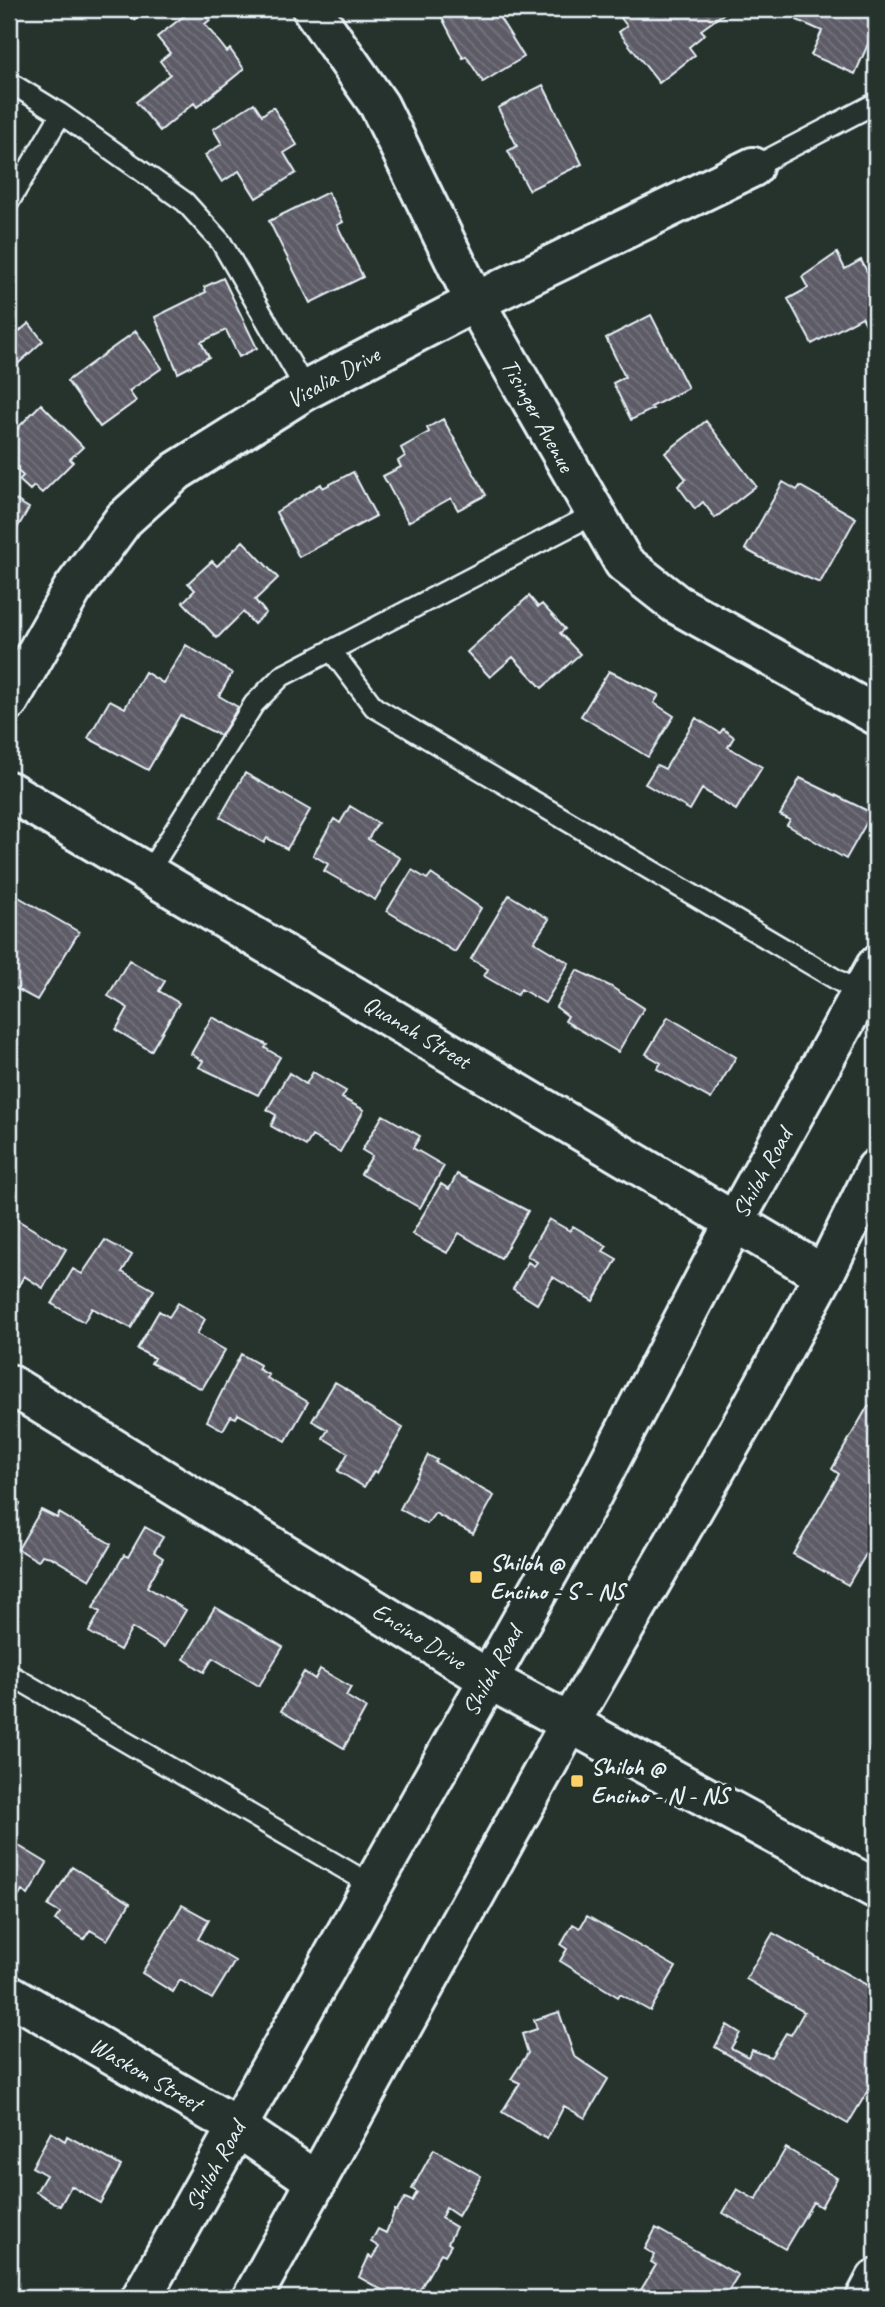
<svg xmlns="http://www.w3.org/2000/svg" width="885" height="2307" font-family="Caveat,sans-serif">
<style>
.building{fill:url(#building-back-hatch);stroke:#e8f1f8;stroke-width:2}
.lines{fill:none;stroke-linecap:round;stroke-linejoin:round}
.lane-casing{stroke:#e8f1f8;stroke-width:24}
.street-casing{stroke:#e8f1f8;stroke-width:44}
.secondary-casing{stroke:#e8f1f8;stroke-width:44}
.lane{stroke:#26332d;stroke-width:19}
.street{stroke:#26332d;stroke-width:38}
.secondary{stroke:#26332d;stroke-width:38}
.poi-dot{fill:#ffd166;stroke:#26332d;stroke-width:2.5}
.labels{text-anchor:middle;stroke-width:7;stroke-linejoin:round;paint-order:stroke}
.street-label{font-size:24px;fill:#e8f1f8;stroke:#26332d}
.poi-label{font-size:24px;font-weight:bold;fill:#e8f1f8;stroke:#26332d;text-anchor:start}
</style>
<defs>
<pattern id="building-back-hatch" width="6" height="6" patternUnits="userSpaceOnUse" patternTransform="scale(1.75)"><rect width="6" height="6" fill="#5d5b66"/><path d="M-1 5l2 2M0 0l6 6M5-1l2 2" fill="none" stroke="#74737d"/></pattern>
</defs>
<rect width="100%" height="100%" fill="#26332d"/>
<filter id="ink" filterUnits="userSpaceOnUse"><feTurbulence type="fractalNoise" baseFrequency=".0143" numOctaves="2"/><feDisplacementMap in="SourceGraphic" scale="14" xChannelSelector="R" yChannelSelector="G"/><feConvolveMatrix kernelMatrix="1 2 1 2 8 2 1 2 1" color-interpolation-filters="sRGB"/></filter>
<g filter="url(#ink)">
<path class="building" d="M120,9H143L135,20Z
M193,9H200L210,20L205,24L227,52L230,49L244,69L197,107L194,103L160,131L136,102L170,74L160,61L170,53L157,37Z
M449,9H489L492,14L496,12L524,57L483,82L466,56L463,58L440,14Z
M632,9H730L701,30L705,34L689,47L695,55L659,83L619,32L627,26L621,18Z
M802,9H876V26L855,74L811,55L822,31L797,20Z
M543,85L582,164L529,190L508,151L517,146L498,108Z
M254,103L262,115L273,107L297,145L284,153L296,173L256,198L239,171L222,182L205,155L222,144L213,129Z
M328,192L343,222L337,225L363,277L310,303L269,221Z
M837,253L845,269L861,260L876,289V332L872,335L862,317L812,344L788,299L808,288L802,277Z
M223,278L257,348L239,357L226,330L201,342L209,357L178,373L155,317L206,292L204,287Z
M651,315L688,388L651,407L653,409L631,420L613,383L625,377L606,338Z
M29,323L43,341L9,372V327L15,335Z
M136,331L162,368L129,391L136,401L100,427L67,381Z
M41,404L83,447L70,459L73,462L42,493L34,486L30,490L19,480L23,476L9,462V437Z
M443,419L486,495L458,510L451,498L408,522L383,476L401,467L398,461L405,456L401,448L429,432L427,428Z
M706,421L756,486L715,518L703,502L695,509L678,486L686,479L665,453Z
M353,472L376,516L299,557L276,512L321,484L323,488Z
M783,482L797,490L800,486L856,518L820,583L765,560L745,549Z
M9,496L29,508L12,537L16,539L9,550Z
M243,541L278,578L255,600L266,613L254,624L243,612L217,638L183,602L195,590L188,583L212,561L217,566Z
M529,596L538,607L542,604L565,629L560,633L580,654L542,688L513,657L490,677L467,652Z
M186,645L232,673L219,696L238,707L221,736L180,715L148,770L88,738L110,700L125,708L145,672L163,683Z
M609,671L659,695L654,703L674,716L648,757L581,716Z
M696,718L720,733L723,729L734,737L728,747L762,767L736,810L702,789L690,810L645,784L657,765L665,769Z
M245,773L310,810L287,849L267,838L264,843L220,817Z
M800,778L872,813L846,859L787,825L790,820L780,815Z
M350,806L378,823L368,839L400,858L375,900L324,871L328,864L313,855L334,819L340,823Z
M412,870L427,879L431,874L481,908L455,952L387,911Z
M15,895L79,932L37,1000L9,985V904Z
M509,895L549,919L534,942L569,963L545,1003L521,989L517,995L484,976L488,969L471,959Z
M129,960L165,981L159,991L179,1003L151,1051L116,1030L128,1008L108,996Z
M577,970L610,986L644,1008L618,1052L565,1021L568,1016L556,1007Z
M212,1017L267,1045L265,1048L280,1057L258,1095L199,1067L203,1061L191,1054Z
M668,1017L736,1057L711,1099L657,1069L661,1063L646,1054Z
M313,1072L346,1091L342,1098L364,1110L340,1152L312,1136L306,1146L271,1126L276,1115L267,1110L289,1073L306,1084Z
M383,1115L420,1136L413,1148L444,1166L420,1208L361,1174L372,1156L362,1150Z
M457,1174L528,1211L501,1258L459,1233L447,1253L412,1234L441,1184L449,1189Z
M9,1215L66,1249L43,1288L24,1276L18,1287L9,1281Z
M549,1219L570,1231L573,1226L607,1246L603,1251L617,1259L593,1301L553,1277L537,1304L513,1289L528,1262L534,1266L537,1262L527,1256Z
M105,1240L132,1255L122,1272L154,1290L131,1328L92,1308L84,1322L52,1304L73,1269L82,1274Z
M178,1303L205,1319L197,1334L225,1350L202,1389L151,1363L154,1358L137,1349L159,1311L169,1317Z
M241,1354L260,1365L258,1369L269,1375L267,1378L308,1402L286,1441L238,1414L236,1418L231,1416L223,1430L207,1421Z
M335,1382L352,1392L362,1404L403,1428L377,1473L374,1471L364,1487L338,1471L348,1453L323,1438L328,1430L312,1421Z
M868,1406L876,1410V1537L848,1585L793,1554L839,1474L832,1469Z
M428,1455L437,1460L435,1462L494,1496L473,1534L435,1513L427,1524L400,1509Z
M9,1498L20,1504L9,1523Z
M41,1510L57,1518L59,1513L111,1544L90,1580L51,1557L42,1555L38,1561L18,1549Z
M145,1527L163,1537L154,1552L163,1558L147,1587L186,1610L164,1647L132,1628L120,1650L89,1632L100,1612L93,1608L124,1555L128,1557Z
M215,1607L283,1647L259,1686L213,1658L204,1672L184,1659Z
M320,1669L351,1687L346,1696L366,1708L344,1748L281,1711L304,1672L315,1679Z
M9,1840L47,1863L28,1895L22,1891L19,1896L9,1890Z
M72,1867L130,1903L107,1940L90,1930L84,1939L55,1920L60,1913L48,1906Z
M182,1905L209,1920L198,1939L235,1961L212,1999L180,1980L173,1992L142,1973Z
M587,1916L676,1967L650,2011L620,1994L618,1997L560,1961L567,1949L561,1945L573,1924L580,1928Z
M773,1933L876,1990V2077L848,2124L715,2047L727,2025L740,2033L731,2048L748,2057L752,2050L771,2057L786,2033L791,2035L804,2012L746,1979Z
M559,2012L574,2056L608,2079L585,2118L564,2106L547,2139L502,2112L520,2083L511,2079L528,2053L522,2034L537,2029L534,2020Z
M51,2132L65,2141L67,2136L121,2166L100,2203L71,2186L60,2206L36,2192L46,2175L32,2167Z
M786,2148L837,2178L821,2207L813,2202L785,2249L723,2213L737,2189L756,2200Z
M434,2149L481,2176L458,2216L446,2208L441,2218L456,2227L448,2243L451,2245L445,2255L441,2253L415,2298H396L359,2277L369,2256L372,2258L379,2247L371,2242L378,2229L386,2233L395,2210L397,2211L405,2198L412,2201L417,2192L412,2189Z
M656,2228L738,2275L724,2298H636L656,2265L651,2262L655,2255L645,2249Z"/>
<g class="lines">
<defs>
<path id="lane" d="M9,82L61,114L185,202L221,242L306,390
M753,167L876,103
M9,202L61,114
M331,650L374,707L861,994
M148,873L254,704L282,676L594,514
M9,1674L372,1885
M9,2298H10"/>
<path id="street" d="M312,9L379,105L475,302L624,563L676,604L876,715
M9,701L72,590L124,519L177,471L306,390L475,302L753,167
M9,791L824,1275
M9,1384L488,1679L876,1889
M9,1994L237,2127L317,2182
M866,2298L876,2279"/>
<path id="secondary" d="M141,2298L591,1497L735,1221L876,966
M252,2298L570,1723L749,1412L824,1275L876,1169"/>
</defs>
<use href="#lane" class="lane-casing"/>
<use href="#street" class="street-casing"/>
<use href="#secondary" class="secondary-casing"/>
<use href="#lane" class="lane"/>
<use href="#street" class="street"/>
<use href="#secondary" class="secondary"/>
</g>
</g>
<g class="poi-dot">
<rect x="469" y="1570" width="14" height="14" rx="3.5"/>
<rect x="570" y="1774" width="14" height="14" rx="3.5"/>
</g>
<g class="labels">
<g class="street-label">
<text transform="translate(333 377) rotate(-29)" y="8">Visalia Drive</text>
<text transform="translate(538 415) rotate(61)" y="8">Tisinger Avenue</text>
<text transform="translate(417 1032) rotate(31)" y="8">Quanah Street</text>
<text transform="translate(762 1173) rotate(-61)" y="8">Shiloh Road</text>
<text transform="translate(419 1636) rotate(32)" y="8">Encino Drive</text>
<text transform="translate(492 1671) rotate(-61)" y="8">Shiloh Road</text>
<text transform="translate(146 2074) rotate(30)" y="8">Waskom Street</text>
<text transform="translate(215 2166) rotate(-61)" y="8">Shiloh Road</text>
</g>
<g class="poi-label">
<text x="490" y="1571">Shiloh @<tspan x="490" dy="28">Encino - S - NS</tspan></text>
<text x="591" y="1775">Shiloh @<tspan x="591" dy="28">Encino - N - NS</tspan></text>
</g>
</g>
<rect width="885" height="2307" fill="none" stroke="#26332d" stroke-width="35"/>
<rect x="18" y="18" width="850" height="2272" fill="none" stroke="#e8f1f8" stroke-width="2.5" filter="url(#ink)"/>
</svg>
